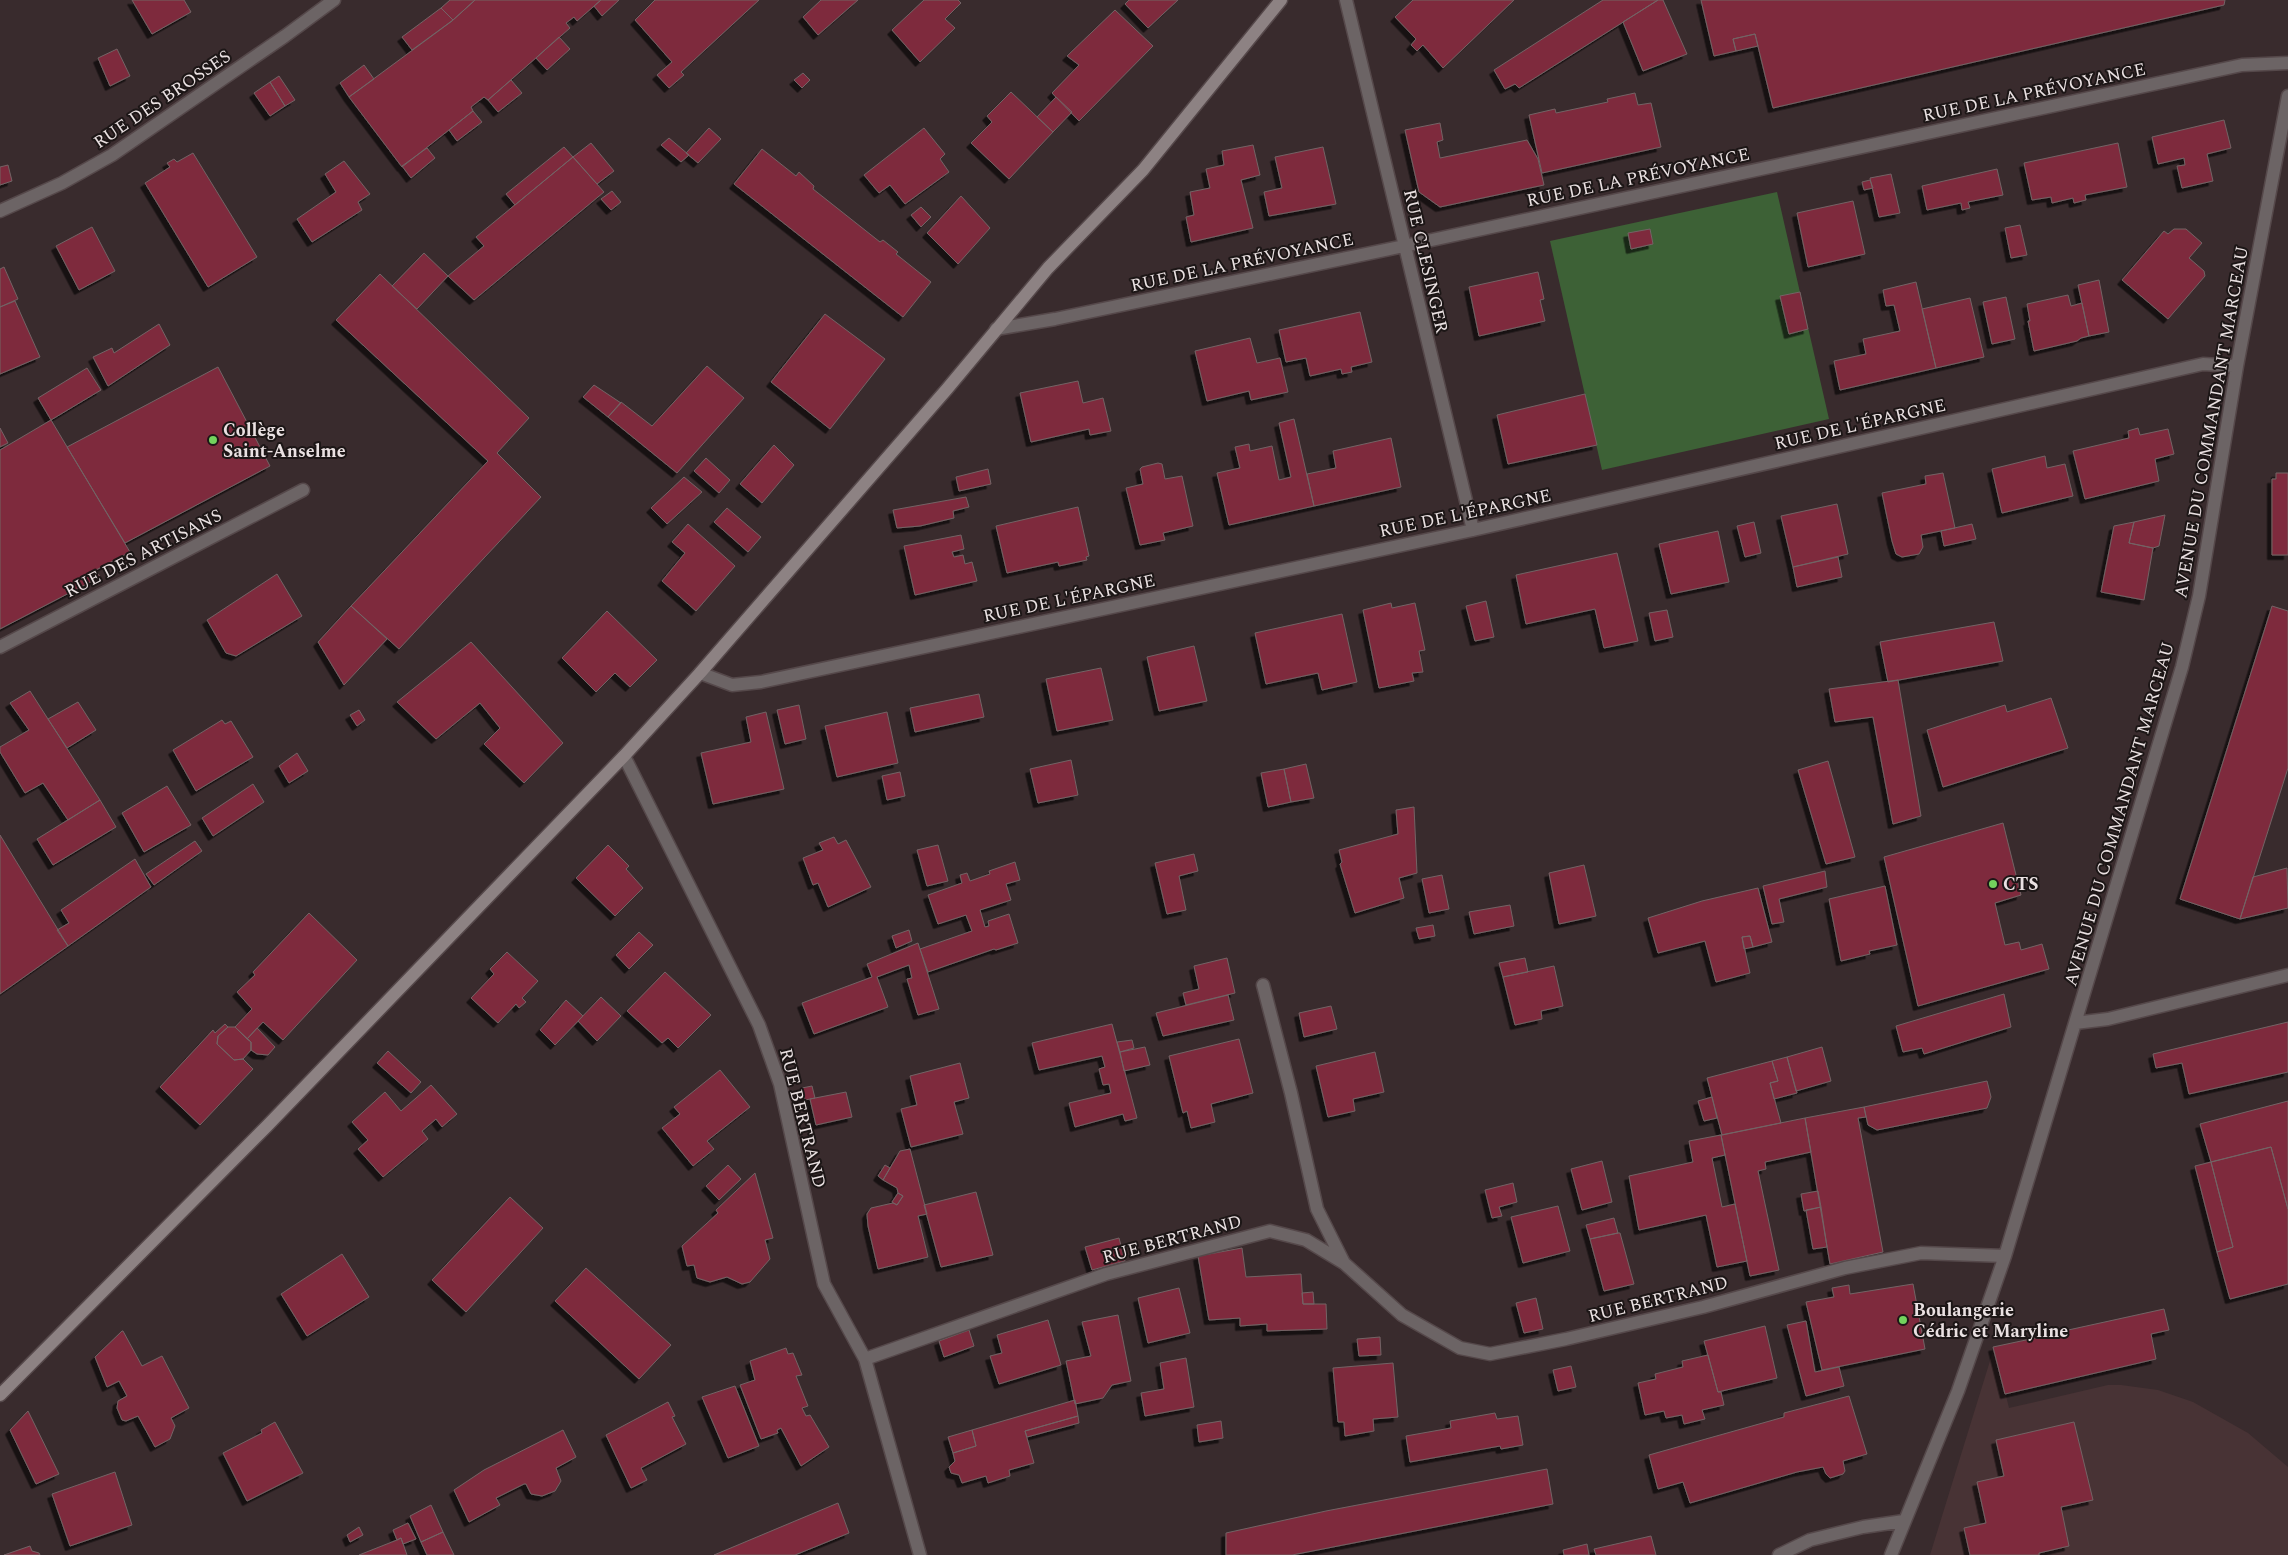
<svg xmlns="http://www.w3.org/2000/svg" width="2288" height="1555" font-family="Spectral,serif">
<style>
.built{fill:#483335}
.green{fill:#3d6136}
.building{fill:#7e2b3d;stroke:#736365;filter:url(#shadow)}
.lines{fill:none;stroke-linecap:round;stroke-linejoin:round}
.street-casing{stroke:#55484a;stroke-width:15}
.secondary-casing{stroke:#55484a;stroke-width:15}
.street{stroke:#6c6465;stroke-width:12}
.secondary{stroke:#8d8283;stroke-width:12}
.poi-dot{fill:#73d25d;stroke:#1c1616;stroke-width:2}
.labels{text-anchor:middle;stroke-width:4;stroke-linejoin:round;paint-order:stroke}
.street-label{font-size:18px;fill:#eae1e2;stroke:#1c1616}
.poi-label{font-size:18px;font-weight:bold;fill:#eae1e2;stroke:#1c1616;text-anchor:start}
</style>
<defs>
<filter id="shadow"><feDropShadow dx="-4.5" dy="4.5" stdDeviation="0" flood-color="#0009"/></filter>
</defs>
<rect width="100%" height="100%" fill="#392b2d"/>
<path class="built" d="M1994,1348L2009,1408L2108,1385H2121L2158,1390L2193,1402L2248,1433L2288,1467V1555H1930Z"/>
<path class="green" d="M1777,192L1829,419L1602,470L1550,241Z"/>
<path class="building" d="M132,0H184L191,12L152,34Z
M450,0H475L453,20L441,8Z
M475,0H601L577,21L574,17L566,23L570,28L488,100L484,97L471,107L473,111L402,167L349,97L452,21Z
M601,0H619L602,16L594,6Z
M655,0H759L681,72L684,75L669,88L657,75L672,62L635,20Z
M821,0H858L818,35L803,17Z
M924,0H958L961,3L945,19L955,28L920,62L892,30Z
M1129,0H1178L1148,28L1125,4Z
M1413,0H1514L1443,68L1423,45L1417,51L1411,45L1416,39L1395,17Z
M1603,0H1658L1519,88L1515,84L1505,89L1494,70Z
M1658,0H1663L1687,54L1643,71L1623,22Z
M1701,0H2225L2224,5L1773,108L1755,34L1733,39L1736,51L1714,56Z
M441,8L453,20L412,50L402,37Z
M1115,10L1153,46L1079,121L1052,93L1079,65L1067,56Z
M1755,34L1758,46L1736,51L1733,39Z
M559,37L570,49L547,70L536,58Z
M117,49L130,76L110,86L98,58Z
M364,65L374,79L349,97L340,83Z
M803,73L810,80L802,88L794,80Z
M279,76L295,100L285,106L270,82Z
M511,80L522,93L498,112L488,100Z
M270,82L285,106L270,116L254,93Z
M1011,92L1053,132L1009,179L971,143L992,122L987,116Z
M1635,93L1638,105L1651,103L1661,147L1542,173L1529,115L1555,109L1556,113L1608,102L1607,99Z
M1056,97L1072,112L1053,132L1037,117Z
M473,111L482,122L457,141L449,130Z
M2224,120L2231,148L2207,154L2213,181L2182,188L2177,166L2185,165L2184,158L2158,164L2152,137Z
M1440,123L1443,140L1437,142L1440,158L1527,140L1538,159L1544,185L1440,207L1419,192L1405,130Z
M709,128L721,139L698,163L686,153Z
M924,128L945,154L940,159L949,172L905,204L890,185L879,193L864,175Z
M669,138L689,155L681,162L661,145Z
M591,143L614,171L597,184L573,157Z
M2118,143L2127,187L2085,195L2086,200L2074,203L2073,198L2052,203L2051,197L2032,200L2024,163Z
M1253,145L1260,175L1241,180L1253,228L1191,242L1186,217L1194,215L1190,192L1210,188L1206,169L1224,165L1222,151Z
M564,147L573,157L515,205L506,194Z
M1323,147L1336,204L1269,216L1264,192L1282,188L1275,157Z
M427,148L435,158L411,178L402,166Z
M762,149L796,176L799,172L814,186L813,189L880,242L883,240L898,252L896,254L931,282L903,317L734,184Z
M193,153L257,257L208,287L145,183L170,167L167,163L174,159L177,162Z
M573,157L604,192L474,300L448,276L484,246L476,237Z
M344,161L370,194L358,202L362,210L312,242L297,219L336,192L325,174Z
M8,165L12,181L0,185V167Z
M1997,169L2003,195L1968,202L1970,208L1962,210L1961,203L1927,210L1922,186Z
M1891,174L1900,213L1879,217L1870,178Z
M1870,180L1873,188L1864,190L1862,182Z
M612,191L621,202L611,210L601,199Z
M961,196L990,228L958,264L927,233Z
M1853,201L1865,254L1808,267L1797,213Z
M921,207L931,217L921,227L911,215Z
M2020,225L2027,255L2011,258L2005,228Z
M92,227L115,271L79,290L56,246Z
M1650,229L1653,244L1631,249L1628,233Z
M2174,229H2186L2202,243L2189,258L2204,271L2205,276L2168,319L2122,280L2164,231L2168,234Z
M424,253L448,276L417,309L392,286Z
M4,267L18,299L0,307V269Z
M1538,272L1544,299L1540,300L1545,321L1479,336L1469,287Z
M380,274L529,418L497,453L541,497L399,649L351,606L488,461L336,320Z
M2099,280L2109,332L2089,336L2078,285Z
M1916,282L1936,368L1840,390L1834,361L1866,354L1863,339L1900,331L1894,305L1886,306L1883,290Z
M1800,292L1808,329L1789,334L1780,296Z
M2068,295L2071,306L2082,303L2089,336L2081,338L2077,341L2034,351L2028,321H2030L2027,304Z
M2006,297L2015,339L1992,344L1983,302Z
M1970,298L1984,357L1936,368L1922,309Z
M15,301L40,357L0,374V307Z
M1360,312L1372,362L1351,367L1352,372L1342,374L1341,369L1310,376L1306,358L1286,362L1279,330Z
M825,314L885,359L830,429L771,382Z
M159,324L170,345L108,386L93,357L112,348L114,353Z
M1250,338L1257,363L1280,358L1288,392L1251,400L1249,391L1207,401L1195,351Z
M707,366L744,398L677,473L608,417L621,402L652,426Z
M218,367L270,466L125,543L67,447Z
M87,368L101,390L51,420L38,398Z
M1078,381L1083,403L1103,398L1111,431L1090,435L1089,429L1031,442L1020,393Z
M594,385L621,403L608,417L583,397Z
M1585,394L1597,445L1508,464L1497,415Z
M1294,419L1314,506L1229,525L1217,473L1240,468L1235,447L1249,444L1250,451L1272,446L1279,480L1291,477L1279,423Z
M51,420L130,552L96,570L100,577L0,629V450Z
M0,428L8,443L0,447Z
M2138,428L2140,435L2168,429L2174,454L2155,459L2159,481L2085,499L2073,451L2129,438L2128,431Z
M1391,438L1401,487L1314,506L1307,474L1336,468L1333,451Z
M774,445L794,465L762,503L740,484Z
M2045,456L2047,468L2065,464L2073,496L2002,513L1992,469Z
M706,458L730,480L719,493L694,471Z
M1158,463L1162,464L1165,479L1182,476L1193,526L1163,533L1165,540L1140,545L1126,488L1143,484L1140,469L1142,467Z
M988,469L991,484L959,491L956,477Z
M1943,473L1955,528L1921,535L1923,547L1919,554L1902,557L1896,554L1892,541L1882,493L1926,484L1925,476Z
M2276,473H2288V555H2272V479H2276Z
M684,477L702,492L667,524L651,508Z
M966,497L969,507L953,511L954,518L920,526L897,528L893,510Z
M1837,504L1848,554L1793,567L1781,516Z
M1078,507L1089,556L1086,557L1087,560L1059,566L1058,562L1007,573L996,526Z
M727,508L761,537L748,552L714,522Z
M2165,515L2159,546L2153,548L2129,543L2134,522Z
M1754,522L1761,553L1745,557L1737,526Z
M2134,522L2129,543L2153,548L2144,600L2101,592L2114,526Z
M688,524L735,566L696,611L662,581L685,553L672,542Z
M1972,524L1976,539L1944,546L1941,531Z
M1718,531L1729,582L1671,594L1659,544Z
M961,535L964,549L952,552L954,557L963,555L965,564L972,562L977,581L915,595L904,546Z
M1617,553L1638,641L1604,648L1595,609L1526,624L1516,575Z
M1838,557L1842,577L1797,587L1793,567Z
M277,574L302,616L236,656L226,653L207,620Z
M1486,601L1494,637L1475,641L1466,606Z
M1391,603L1392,608L1415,603L1425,650L1419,651L1423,672L1412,673L1414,681L1379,688L1363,610Z
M351,606L387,639L344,685L318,642Z
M2272,606L2288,611V768L2240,919L2180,899Z
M1667,610L1673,637L1655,641L1649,613Z
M607,611L657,660L630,687L615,673L596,692L562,658Z
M1342,614L1357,682L1322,690L1318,673L1266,684L1255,633Z
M1994,622L2003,661L1888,682L1880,642Z
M471,642L563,743L524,783L484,744L500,728L480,703L436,739L397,702Z
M1194,646L1207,701L1159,711L1147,657Z
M1101,668L1113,720L1057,731L1046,679Z
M1898,680L1921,816L1893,824L1873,717L1835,722L1829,689Z
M30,691L100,800L68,820L43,783L25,793L0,752V747L29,730L10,703Z
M979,694L984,717L915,732L910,708Z
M2051,698L2068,748L1943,787L1927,730L2005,705L2007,712Z
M78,702L96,730L67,748L48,719Z
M799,705L806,739L785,744L777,710Z
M359,710L365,720L357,726L350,715Z
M766,712L784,789L713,804L701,753L751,742L746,717Z
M887,712L898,763L837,777L825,726Z
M222,720L225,724L231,721L253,757L196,791L173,750Z
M297,753L308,771L289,783L279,766Z
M1071,760L1078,795L1038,803L1030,769Z
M1828,761L1855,857L1826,864L1798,770Z
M1306,764L1314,798L1291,802L1284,769Z
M1284,769L1291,802L1268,807L1261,773Z
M900,772L905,796L887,800L882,776Z
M253,784L264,802L213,836L202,818Z
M167,786L191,825L144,852L122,813Z
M100,800L116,827L53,865L37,839Z
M1414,807L1417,873L1399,878L1404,898L1355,913L1340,864L1342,862L1339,850L1398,834L1396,810Z
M2003,823L2021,895L1995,903L2005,945L2019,942L2021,950L2042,944L2049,969L1918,1006L1884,857Z
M0,835L68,946L0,994Z
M834,837L838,844L846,840L871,887L828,907L818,883L813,885L803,858L823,850L819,843Z
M195,841L202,851L154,885L146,874Z
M608,845L629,866L626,869L643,888L615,916L576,878Z
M938,845L948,881L927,886L917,850Z
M1194,854L1198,871L1179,876L1186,910L1167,914L1155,863Z
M135,859L151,887L68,946L57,930L69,923L61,910Z
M1015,862L1020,880L1006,884L1011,900L980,910L985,927L989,926L988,921L1009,914L1018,943L996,950L994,949L928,972L920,949L972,931L966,915L938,924L928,895L962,883L960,875L967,873L970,881L990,874L989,871Z
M1584,865L1596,916L1559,924L1549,873Z
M2287,868L2288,908L2240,919L2253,877Z
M1825,871L1827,887L1779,899L1784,922L1772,924L1763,886Z
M1442,875L1449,909L1429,913L1422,879Z
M1885,886L1897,945L1869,951L1870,954L1841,961L1829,899Z
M1758,888L1772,942L1753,947L1750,936L1742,937L1750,973L1716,982L1705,941L1658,953L1648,918L1702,901Z
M1510,905L1514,926L1474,934L1469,912Z
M309,913L357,960L283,1040L263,1022L247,1039L235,1027L252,1009L237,992L255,975L253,972Z
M1433,925L1435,936L1419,939L1416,928Z
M909,930L912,941L896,948L892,936Z
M639,932L653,945L629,969L616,955Z
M1750,936L1753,947L1744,949L1742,937Z
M918,943L939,1009L918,1015L907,979L912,978L909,965L877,977L888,1007L814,1034L802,1003L872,977L867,964Z
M507,952L538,981L522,998L526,1002L519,1008L516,1004L498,1023L471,998L494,974L490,969Z
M1227,958L1235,993L1186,1005L1183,993L1199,989L1194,966Z
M1525,958L1528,972L1503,977L1499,963Z
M1554,966L1563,1006L1541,1011L1542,1019L1515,1025L1503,977Z
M665,972L711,1015L678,1048L668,1038L662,1043L627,1011Z
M2004,994L2011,1027L1924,1054L1922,1048L1903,1052L1896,1026Z
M1228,995L1234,1020L1163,1036L1156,1013Z
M601,997L621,1016L597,1041L578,1021Z
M566,1000L583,1016L555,1045L540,1030Z
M1331,1006L1337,1029L1304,1037L1299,1013Z
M2288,1022V1072L2189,1094L2182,1063L2156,1068L2153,1054Z
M225,1024L228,1027L218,1036L217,1044L234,1060L243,1059L253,1069L200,1125L160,1087L213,1030L215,1033Z
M1112,1024L1137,1118L1125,1121L1123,1114L1075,1127L1069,1103L1111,1093L1109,1084L1103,1085L1099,1069L1105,1067L1102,1056L1039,1070L1032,1043Z
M228,1027H235L251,1042V1050L243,1059L234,1060L217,1044L218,1036Z
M257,1028L275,1047L268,1055L257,1054L251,1050V1042L247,1039Z
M1239,1039L1253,1093L1211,1104L1215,1122L1191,1128L1187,1111L1183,1113L1169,1056Z
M1132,1040L1134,1048L1120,1052L1117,1042Z
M1145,1047L1150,1065L1124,1071L1120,1052Z
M1822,1047L1831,1081L1796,1091L1787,1057Z
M388,1051L421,1082L411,1093L377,1063Z
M1375,1052L1384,1092L1353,1099L1355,1111L1328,1117L1316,1066Z
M1787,1057L1797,1093L1774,1099L1770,1083L1778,1081L1772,1061Z
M1772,1061L1778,1081L1770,1083L1781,1123L1722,1135L1707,1078Z
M960,1063L969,1098L954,1102L963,1134L911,1147L901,1109L917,1105L910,1076Z
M720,1070L750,1107L707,1141L714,1149L693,1166L662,1128L680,1114L674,1107Z
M1987,1081L1991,1097L1987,1108L1877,1130L1868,1125L1864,1107Z
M431,1085L457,1114L442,1127L436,1119L422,1131L428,1139L383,1177L358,1149L368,1140L352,1122L385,1092L401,1111Z
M812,1086L815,1098L805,1100L802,1088Z
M846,1092L852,1117L816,1125L810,1099Z
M1712,1097L1717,1118L1704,1121L1698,1101Z
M2288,1101V1209L2271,1147L2211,1162L2200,1124Z
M1864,1107L1866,1117L1858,1118L1883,1252L1830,1264L1805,1118Z
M1805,1118L1811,1152L1765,1162L1766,1169L1758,1171L1779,1270L1750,1276L1721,1135Z
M1721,1135L1725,1155L1712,1158L1722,1207L1735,1204L1747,1261L1717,1267L1706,1215L1639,1230L1629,1176L1693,1162L1689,1141Z
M2271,1147L2288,1209V1284L2230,1299L2217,1252L2233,1247L2211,1162Z
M910,1149L927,1214L918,1216L928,1257L878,1269L868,1226L867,1214L871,1208L893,1203L897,1205L903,1196L898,1193L897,1188L883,1180L900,1151Z
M1602,1161L1612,1202L1582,1210L1571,1169Z
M2211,1162L2233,1247L2217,1252L2195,1166Z
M728,1165L741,1179L719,1200L706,1186Z
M885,1165L890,1168L883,1180L878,1176Z
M755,1173L773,1238L765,1240L770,1259L750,1282L742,1284L727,1277L710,1282L697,1278L694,1265L687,1266L682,1246L718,1213L716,1210Z
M1513,1183L1517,1202L1499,1207L1502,1216L1492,1218L1485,1190Z
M1818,1191L1821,1207L1804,1211L1801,1194Z
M976,1192L993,1255L941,1267L924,1205Z
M898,1193L903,1196L897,1205L892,1202Z
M510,1197L543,1228L466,1312L432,1280Z
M1558,1206L1570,1251L1523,1263L1511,1217Z
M1821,1207L1827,1247L1813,1249L1806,1210Z
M1614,1218L1618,1233L1590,1239L1586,1225Z
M1618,1233H1620L1634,1284L1604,1291L1590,1239Z
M1119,1238L1125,1261L1092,1270L1085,1247Z
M1242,1248L1246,1277L1301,1274L1303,1304H1326L1327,1329L1267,1331V1324L1240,1326V1318L1209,1320L1198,1256Z
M342,1254L369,1297L307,1336L281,1294Z
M586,1268L671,1345L639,1379L555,1301Z
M1913,1284L1925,1349L1822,1370L1806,1302L1834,1297L1832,1288L1849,1285L1850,1294Z
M1179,1288L1190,1333L1148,1343L1138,1298Z
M1313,1292L1314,1304H1303L1302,1293Z
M1536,1298L1543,1329L1524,1333L1516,1303Z
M2164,1309L2169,1330L2151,1334L2156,1359L2005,1394L1993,1347L2040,1337L2039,1332L2049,1330L2050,1334Z
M1118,1315L1131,1381L1112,1385L1103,1398L1075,1404L1066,1361L1091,1356L1082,1322Z
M1048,1320L1061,1365L999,1384L990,1356L1002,1353L997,1335Z
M1806,1321L1815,1372L1839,1367L1844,1386L1806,1396L1787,1325Z
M1765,1326L1777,1378L1718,1392L1704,1341Z
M969,1330L974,1346L944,1357L939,1341Z
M122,1331H123L142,1366L162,1356L189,1408L171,1418L175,1426L170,1439L155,1447L138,1416L126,1421L122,1420L117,1408L118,1401L127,1396L119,1381L107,1387L95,1357Z
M1380,1337L1381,1355L1359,1356L1357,1339Z
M786,1348L788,1354L793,1353L802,1375L796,1376L808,1406L802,1408L806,1416L810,1415L829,1447L801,1466L781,1428L777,1430L778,1433L761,1439L740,1385L755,1380L750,1361Z
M1708,1355L1718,1392H1721L1724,1405L1702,1410L1705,1419L1684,1424L1682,1415L1666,1418L1664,1411L1645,1415L1638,1383L1656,1379L1655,1374L1683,1367L1682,1361Z
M1186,1358L1194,1407L1145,1416L1141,1393L1164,1389L1160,1363Z
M1393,1363L1398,1417L1373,1419L1374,1431L1345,1436L1344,1422H1338L1333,1368Z
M1571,1366L1576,1387L1558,1391L1553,1370Z
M735,1386L759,1446L728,1458L702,1397Z
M1849,1396L1867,1454L1843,1461L1845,1471L1843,1474L1830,1478L1826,1474L1823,1467L1797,1472L1690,1503L1683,1482L1658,1489L1649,1455L1784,1417V1413Z
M1075,1400L1078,1416L1025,1431L1034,1463L1009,1470L1010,1476L988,1483L986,1476L962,1483L959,1475L951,1473L949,1467L955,1461L953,1453L976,1446L972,1430Z
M668,1402L675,1416L672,1417L686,1444L641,1468L647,1480L631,1488L606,1435Z
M28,1411L59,1474L36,1484L10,1430Z
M1495,1413L1497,1419L1518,1416L1523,1445L1501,1449L1500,1446L1410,1462L1406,1436L1451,1428L1450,1421Z
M1078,1416L1079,1423L1027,1437L1025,1431Z
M1221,1421L1223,1438L1199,1442L1197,1425Z
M275,1422L303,1473L247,1501L223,1453L262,1433L261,1430Z
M2074,1422L2093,1500L2061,1507L2069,1546L2039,1553V1555H1970L1964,1528L1986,1523L1977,1482L2004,1476L1996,1440Z
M563,1430L576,1457L556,1468L561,1481L555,1491L542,1496L531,1494L526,1484H524L496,1498L500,1505L469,1522L454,1490L484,1470Z
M972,1430L976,1446L953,1453L948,1437Z
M1547,1469L1553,1504L1292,1555H1226V1533L1326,1511Z
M115,1472L132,1525L70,1546L52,1494Z
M838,1503L849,1533L795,1555H714Z
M431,1505L443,1532L421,1542L410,1516Z
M408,1523L416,1539L403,1544L401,1538L397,1540L393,1530Z
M359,1527L363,1535L350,1542L347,1535Z
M443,1532L454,1555H427L421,1542Z
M1651,1536L1656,1555H1596L1594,1549Z
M401,1538L407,1555H359L397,1540Z
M1587,1544L1589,1555H1564L1563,1550Z
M30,1546L32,1551L39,1553L40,1555H4Z"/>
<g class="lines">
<defs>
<path id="street" d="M1346,0L1473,530
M0,211L62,183L112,155L285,36L334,0
M996,329L1055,319L1404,246L2242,65L2288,63
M0,647L303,490
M700,673L732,685L761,682L1473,530L2203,364L2237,366
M624,756L759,1025L780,1084L824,1284L865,1359L920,1555
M1263,985L1291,1093L1317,1209L1344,1263
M2075,1023L2108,1019L2288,975
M865,1359L1106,1274L1270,1231L1306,1240L1344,1263L1402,1315L1460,1348L1490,1354L1566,1339L1703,1307L1845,1268L1921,1253L2005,1256
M1779,1555L1810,1540L1863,1527L1904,1521
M1891,1555L1958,1391L2005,1256L2182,667L2199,596L2237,366L2288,96"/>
<path id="secondary" d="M0,1395L267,1126L624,756L700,673L947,389L1048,268L1143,170L1281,0"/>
</defs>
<use href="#street" class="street-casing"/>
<use href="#secondary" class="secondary-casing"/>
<use href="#street" class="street"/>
<use href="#secondary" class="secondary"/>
</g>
<g class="poi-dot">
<circle cx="213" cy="440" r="5"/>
<circle cx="1993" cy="884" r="5"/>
<circle cx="1903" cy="1320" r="5"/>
</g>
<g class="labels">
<g class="street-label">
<text transform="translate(2034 92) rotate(-12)" y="6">RUE DE LA PRÉVOYANCE</text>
<text transform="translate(162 99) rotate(-34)" y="6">RUE DES BROSSES</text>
<text transform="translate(1638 177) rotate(-12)" y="6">RUE DE LA PRÉVOYANCE</text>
<text transform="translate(1426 261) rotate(77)" y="6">RUE CLESINGER</text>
<text transform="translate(1242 262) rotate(-12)" y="6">RUE DE LA PRÉVOYANCE</text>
<text transform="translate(2211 422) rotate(-80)" y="6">AVENUE DU COMMANDANT MARCEAU</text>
<text transform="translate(1860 424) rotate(-13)" y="6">RUE DE L'ÉPARGNE</text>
<text transform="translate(1465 513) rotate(-12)" y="6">RUE DE L'ÉPARGNE</text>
<text transform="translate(143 553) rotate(-27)" y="6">RUE DES ARTISANS</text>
<text transform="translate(1069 598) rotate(-12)" y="6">RUE DE L'ÉPARGNE</text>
<text transform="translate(2119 814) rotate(-74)" y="6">AVENUE DU COMMANDANT MARCEAU</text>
<text transform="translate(803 1118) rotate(76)" y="6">RUE BERTRAND</text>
<text transform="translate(1172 1239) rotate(-15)" y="6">RUE BERTRAND</text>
<text transform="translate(1658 1299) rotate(-14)" y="6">RUE BERTRAND</text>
</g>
<g class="poi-label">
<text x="223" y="436">Collège<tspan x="223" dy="21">Saint-Anselme</tspan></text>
<text x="2003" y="890">CTS</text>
<text x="1913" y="1316">Boulangerie<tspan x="1913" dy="21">Cédric et Maryline</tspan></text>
</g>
</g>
</svg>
